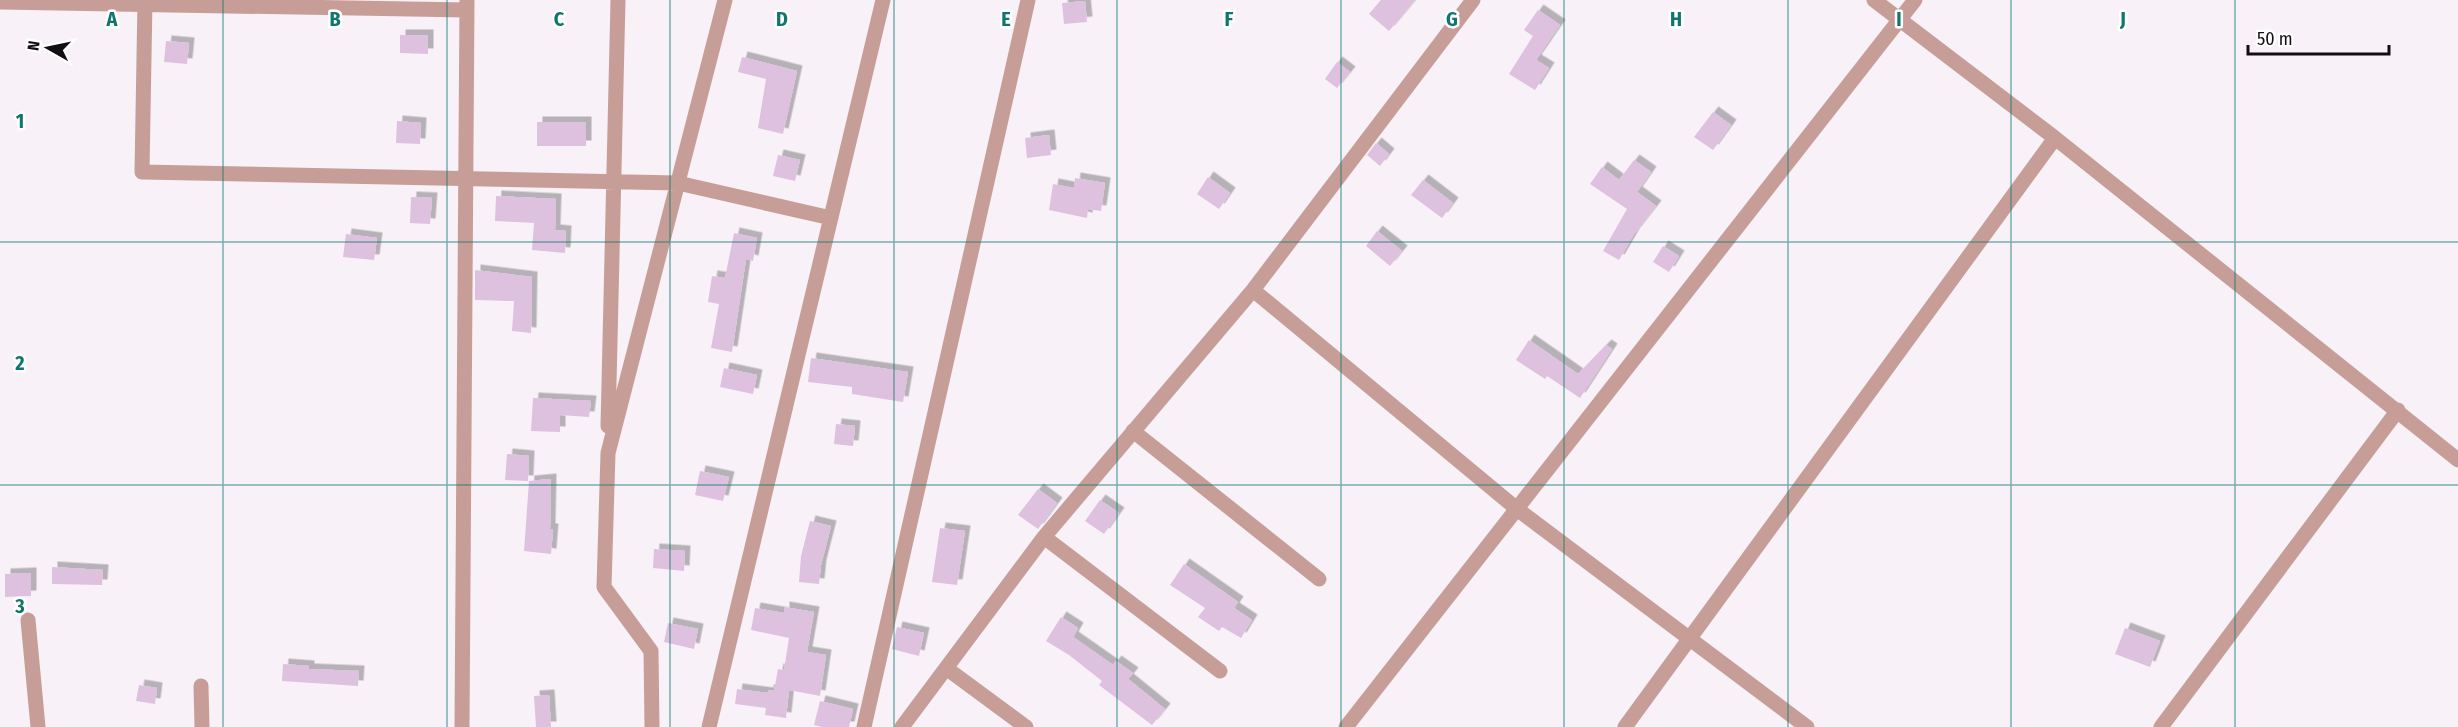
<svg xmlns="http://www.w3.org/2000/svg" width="2458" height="727" font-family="'Fira Sans Condensed',sans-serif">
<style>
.building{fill:#dec1df;filter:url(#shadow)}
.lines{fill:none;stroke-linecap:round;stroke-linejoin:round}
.street{stroke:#c79e97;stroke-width:15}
.grid{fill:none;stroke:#0f766e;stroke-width:1.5;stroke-opacity:0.55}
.grid-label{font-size:20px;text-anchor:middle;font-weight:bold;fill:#0f766e;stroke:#fff;stroke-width:5;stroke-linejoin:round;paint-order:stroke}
</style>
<defs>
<filter id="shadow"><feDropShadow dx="5.5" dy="-5.5" stdDeviation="0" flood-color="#0004"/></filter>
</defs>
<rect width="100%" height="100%" fill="#f8f1f8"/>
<path class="building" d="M1381,0H1415L1389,31L1369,14Z
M1085,1L1087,22L1064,24L1062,3Z
M1538,10L1560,25L1536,60L1549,68L1535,90L1509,74L1533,36L1524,30Z
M400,35H428V54L400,53Z
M166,41L189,43L187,64L164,62Z
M742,57L797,71L783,134L758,128L766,79L738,72Z
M1337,62L1350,72L1337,88L1325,79Z
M1713,112L1731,125L1713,150L1694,137Z
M397,121L421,123L420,144L396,143Z
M537,122H586V146H537Z
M1049,135L1051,155L1027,158L1025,138Z
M1376,143L1389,154L1380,166L1367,155Z
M778,155L800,160L795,181L773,176Z
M1634,160L1651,172L1637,192L1656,206L1634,234L1619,260L1603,251L1627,209L1590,184L1602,167L1619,180Z
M1208,177L1230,193L1219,209L1197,194Z
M1075,178L1105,183L1101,211L1088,209L1087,218L1049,210L1053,184L1074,188Z
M1423,180L1453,203L1442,218L1411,195Z
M496,196L556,199L555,230L566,231L565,253L532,250L534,223L495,221Z
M411,197L432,198L430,224L410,223Z
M1377,231L1402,251L1390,266L1366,246Z
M734,233L757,238L753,261L746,259L732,352L711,348L719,304L708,302L712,276L725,278Z
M346,234L377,238L374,260L343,257Z
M1663,246L1679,256L1669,272L1653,262Z
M475,270L532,277L531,333L512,331L514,301L475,300Z
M1529,340L1578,374L1606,345L1612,349L1580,398L1547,376L1545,379L1516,360Z
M811,358L908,372L903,402L852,394V387L808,382Z
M724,368L757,375L753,394L720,387Z
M533,398L591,401L589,417L560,415V432L531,431Z
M836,424L855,426L853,446L834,444Z
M507,454L529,456L528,481L505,480Z
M700,471L729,477L723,501L695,495Z
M551,479L550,529H553L551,554L524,551L529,481Z
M1038,489L1057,503L1038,529L1018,515Z
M1100,500L1119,513L1104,534L1085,521Z
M810,521L831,526L821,565L819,584L799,582L801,556Z
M940,528L965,531L957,585L932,582Z
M654,549L685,551L684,571L653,568Z
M1184,564L1238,602L1234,608L1252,620L1241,638L1222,627L1219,631L1198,617L1205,608L1170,585Z
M52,567L103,570L102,585L52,584Z
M31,573V596L5,597V574Z
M784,607L814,612L807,652L826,655L820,696L789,690L786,718L765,715L766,708L735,704L737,689L768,693V690L774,691L778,669L784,670L789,638L751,630L755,608L784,613Z
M1061,617L1078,628L1073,637L1113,665L1116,661L1133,673L1128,679L1165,709L1152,725L1099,685L1102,681L1069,655L1046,641Z
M668,623L698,629L694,649L664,642Z
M897,627L924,633L919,656L892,649Z
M2125,628L2160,641L2150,667L2115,654Z
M283,664L309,666V669L359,671L358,686L282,681Z
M139,685L157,688L155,704L136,701Z
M549,695L551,727H536L534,696Z
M820,701L853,709L849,727H823L814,725Z"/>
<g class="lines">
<path class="street" d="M145,0L142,172L678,183L831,218
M1874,0L2055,138L2458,460
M0,2L467,10
M1253,290L1517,509L1807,727
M608,426L618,0
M1133,431L1319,579
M1044,537L1220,671
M28,620L38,727
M946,668L1026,727
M201,686L202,727
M462,727L467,0
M652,727L651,651L604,587L608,453L725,0
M709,727L883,0
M864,727L1028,0
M902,727L1044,537L1253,290L1473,0
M1346,727L1915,0
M1625,727L2055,138
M2161,727L2398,410"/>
</g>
<path class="grid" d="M223,0V727M447,0V727M670,0V727M894,0V727M1117,0V727M1341,0V727M1564,0V727M1788,0V727M2011,0V727M2235,0V727M0,242H2458M0,485H2458"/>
<g class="grid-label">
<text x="112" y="26">A</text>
<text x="335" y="26">B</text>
<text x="559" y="26">C</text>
<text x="782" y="26">D</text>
<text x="1006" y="26">E</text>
<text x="1229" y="26">F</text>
<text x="1452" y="26">G</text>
<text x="1676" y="26">H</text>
<text x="1899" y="26">I</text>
<text x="2123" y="26">J</text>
<text x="20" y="128">1</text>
<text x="20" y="370">2</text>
<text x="20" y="613">3</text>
</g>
<g transform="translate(48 48) rotate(279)" stroke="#ffffff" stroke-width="4.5" paint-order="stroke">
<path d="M0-4.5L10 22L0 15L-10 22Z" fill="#120f12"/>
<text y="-9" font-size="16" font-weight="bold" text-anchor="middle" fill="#120f12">N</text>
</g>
<path d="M2248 45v9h141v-9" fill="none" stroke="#120f12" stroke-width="3"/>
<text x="2257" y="45" font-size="18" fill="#120f12" stroke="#ffffff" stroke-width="4.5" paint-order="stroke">50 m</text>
</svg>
